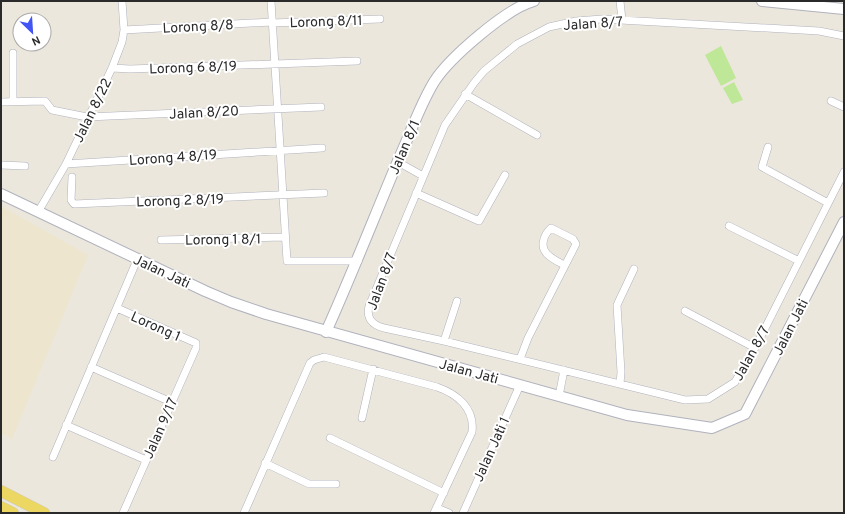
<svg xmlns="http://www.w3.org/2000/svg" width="845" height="514" font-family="Overpass,sans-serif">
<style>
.education{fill:#ede5cd}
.pitch{fill:#bee797}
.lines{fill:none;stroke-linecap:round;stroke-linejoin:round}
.street-casing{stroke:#b0b2bd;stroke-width:8}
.secondary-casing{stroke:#b0b2bd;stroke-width:12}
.primary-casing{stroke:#c8c8c8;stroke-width:12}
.street{stroke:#fff;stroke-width:7}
.secondary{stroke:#fff;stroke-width:10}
.primary{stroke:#ecd762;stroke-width:11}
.labels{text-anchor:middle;stroke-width:4;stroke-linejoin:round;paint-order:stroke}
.street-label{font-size:14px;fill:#2a2a2a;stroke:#fff}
</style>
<rect width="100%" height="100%" fill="#ece7dd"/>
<path class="education" d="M1,206L88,255L12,439L1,433Z"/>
<path class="pitch" d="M721,46L736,78L721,86L705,55Z
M734,82L743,100L732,104L723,88Z"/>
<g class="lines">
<defs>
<path id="street" d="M271,1L287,261H358
M620,1L622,20
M272,23L380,19
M124,30L272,22
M844,36L819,31L602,19L576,21L549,27L517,44L484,71L474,83L445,125L369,306C366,318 372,325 384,328L444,341L685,400L708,399L735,382L755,348L844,172
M112,68L130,69L357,61
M465,94L537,135
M13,101V53
M831,101L844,107
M1,102L45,101L52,110L87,117L321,107
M768,147L762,167L828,203
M398,162L423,176
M66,164L322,148
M1,165L25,166
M72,177L71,200L74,204L324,193
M416,193L479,221L505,175
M38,212L66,164L112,68L122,42L124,30L122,1
M729,226L799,261
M161,240L285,237
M117,308L196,343V348L123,513
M685,311L755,348
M444,341L457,301
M520,359L528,338L576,244L573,239L551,228C548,231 545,234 544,239C539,253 553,259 564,265
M91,367L171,402
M620,384L621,372L617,305L634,269
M559,396L564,370
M362,418L373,369
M66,425L146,460
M330,438L444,493
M53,457L137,260
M265,463L309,484H336
M437,508L449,513
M244,513L310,363L314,360L324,357L437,387C457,394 475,408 472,432L434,513
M463,513L520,385"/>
<path id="secondary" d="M762,1L844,9
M1,194L205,291L231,302L266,314L627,415L712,428L745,414L844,222
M326,332C352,274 375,215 400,156C411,132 420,105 434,82C449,58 507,8 534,1"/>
<path id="primary" d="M1,491L44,513
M1,507L13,513"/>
</defs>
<use href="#street" class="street-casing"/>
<use href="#secondary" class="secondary-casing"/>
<use href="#primary" class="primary-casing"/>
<use href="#street" class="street"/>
<use href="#secondary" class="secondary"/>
<use href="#primary" class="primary"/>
</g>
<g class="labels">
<g class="street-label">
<text transform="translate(326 21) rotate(-2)" y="5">Lorong 8/11</text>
<text transform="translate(593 23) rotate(-4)" y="5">Jalan 8/7</text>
<text transform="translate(198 26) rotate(-3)" y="5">Lorong 8/8</text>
<text transform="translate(193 67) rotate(-2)" y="5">Lorong 6 8/19</text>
<text transform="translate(92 110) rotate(-64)" y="5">Jalan 8/22</text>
<text transform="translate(204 112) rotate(-3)" y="5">Jalan 8/20</text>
<text transform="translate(404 147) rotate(-67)" y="5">Jalan 8/1</text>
<text transform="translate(173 157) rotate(-4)" y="5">Lorong 4 8/19</text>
<text transform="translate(180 200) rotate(-2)" y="5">Lorong 2 8/19</text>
<text transform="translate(223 239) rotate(-1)" y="5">Lorong 1 8/1</text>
<text transform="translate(162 271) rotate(25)" y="5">Jalan Jati</text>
<text transform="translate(381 281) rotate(-70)" y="5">Jalan 8/7</text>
<text transform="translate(156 326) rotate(24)" y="5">Lorong 1</text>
<text transform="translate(790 327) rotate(-63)" y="5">Jalan Jati</text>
<text transform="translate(751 353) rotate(-61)" y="5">Jalan 8/7</text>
<text transform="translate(469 371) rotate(15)" y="5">Jalan Jati</text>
<text transform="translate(160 428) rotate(-66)" y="5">Jalan 9/17</text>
<text transform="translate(491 449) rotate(-66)" y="5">Jalan Jati 1</text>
</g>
</g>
<rect width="845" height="514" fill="none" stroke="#2a2a2a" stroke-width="4"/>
<g transform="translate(32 32) rotate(155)"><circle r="19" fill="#ffffff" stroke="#aaaaaa"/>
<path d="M0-3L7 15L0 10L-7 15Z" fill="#4254f4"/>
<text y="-6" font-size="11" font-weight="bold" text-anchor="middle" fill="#2a2a2a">N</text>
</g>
</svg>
